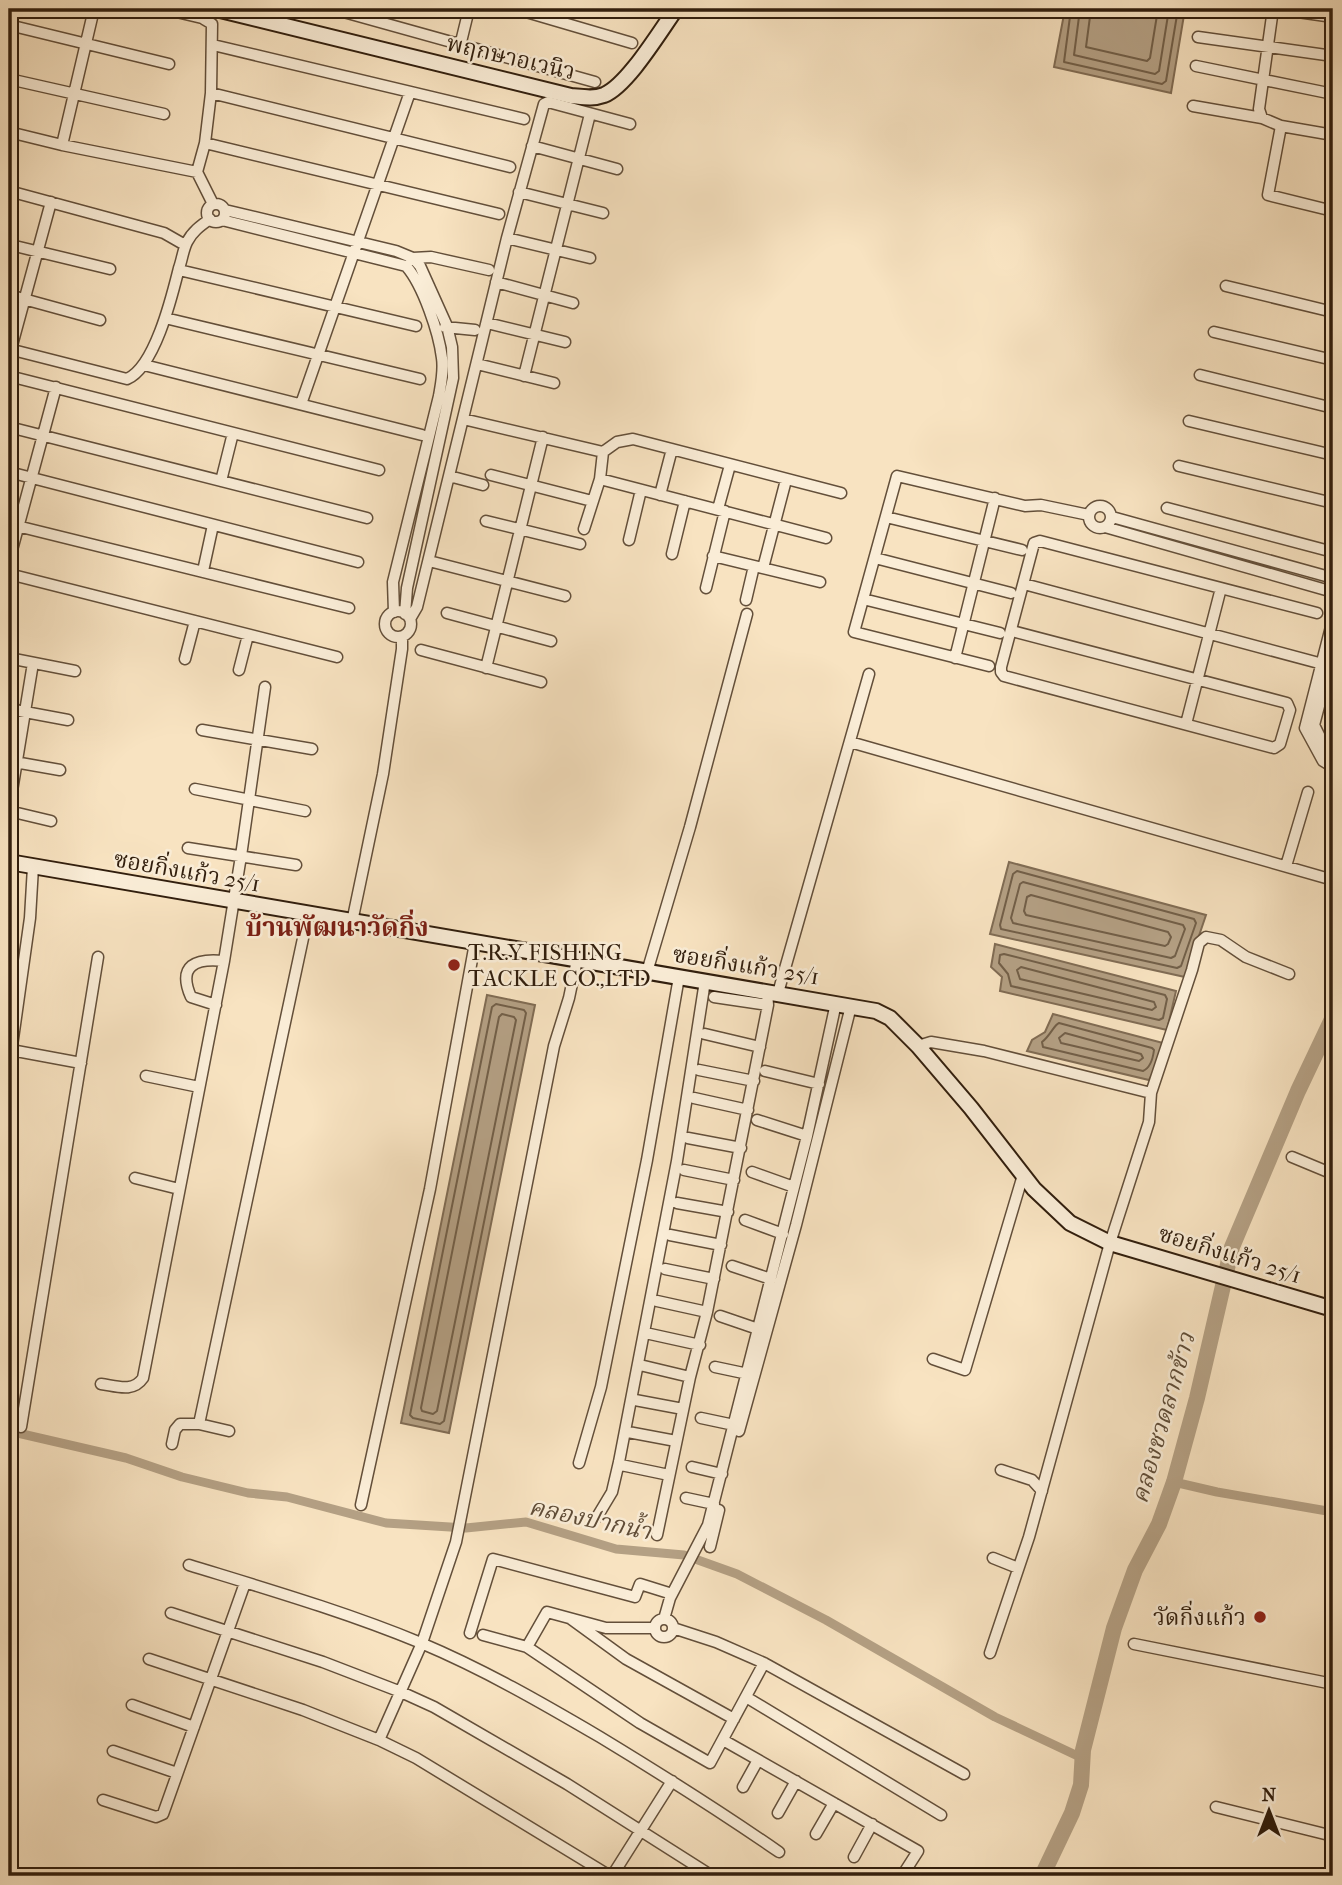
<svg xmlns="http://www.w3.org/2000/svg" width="1342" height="1885" font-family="'IM FELL French Canon','Noto Serif Thai',serif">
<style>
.water{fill:#b4a084;stroke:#806c54;stroke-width:2}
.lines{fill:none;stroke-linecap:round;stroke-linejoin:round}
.shore{stroke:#725f48;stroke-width:2}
.canal{stroke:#b4a084;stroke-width:9}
.river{stroke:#b4a084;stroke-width:16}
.street-casing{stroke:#634f3a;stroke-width:13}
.secondary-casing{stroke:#311e0d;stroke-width:18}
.street{stroke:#faedd7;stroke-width:10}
.secondary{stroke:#faedd7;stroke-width:14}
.poi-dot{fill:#8f2418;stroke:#faedd7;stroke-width:2.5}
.labels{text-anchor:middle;stroke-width:5;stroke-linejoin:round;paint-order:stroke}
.street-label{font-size:23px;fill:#311e0d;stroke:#faedd7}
.poi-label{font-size:23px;fill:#311e0d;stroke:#faedd7;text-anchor:start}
.water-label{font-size:24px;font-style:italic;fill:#5f4c37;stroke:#faedd7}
.quarter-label{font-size:26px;font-weight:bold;fill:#7a1f14;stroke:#faedd7}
</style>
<rect width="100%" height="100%" fill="#f8e3c1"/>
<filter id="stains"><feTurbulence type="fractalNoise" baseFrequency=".00286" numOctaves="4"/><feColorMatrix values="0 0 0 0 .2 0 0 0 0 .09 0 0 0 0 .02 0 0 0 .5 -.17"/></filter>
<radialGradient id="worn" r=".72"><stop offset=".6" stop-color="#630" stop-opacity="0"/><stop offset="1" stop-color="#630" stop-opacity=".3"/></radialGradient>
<path class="water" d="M1065,9H1185L1171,93L1054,67Z
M1009,862L1206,915L1185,977L990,934Z
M995,944L1176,991L1167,1030L1000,991L1002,977L991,967Z
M487,995L535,1005L449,1433L401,1423Z
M1053,1014L1163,1043L1160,1060L1149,1080L1027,1051L1032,1040L1045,1032Z"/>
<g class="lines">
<path class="shore" d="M1071,9L1064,62L1162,84L1166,81L1178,9
M1080,9L1074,55L1155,74L1159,71L1169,9
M1091,9L1086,47L1147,61L1150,58L1158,9
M1017,871L1194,919L1196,923L1181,966L1177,968L1001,929L1000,925L1013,874Z
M1023,882L1183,925L1185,929L1175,956L1171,958L1013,923L1011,918L1020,884Z
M1031,895L1168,932L1171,937L1168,944L1165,946L1026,915L1024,911L1027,897Z
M1004,954L1165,995L1167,999L1163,1018L1159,1020L1011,986L1008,974L999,963L1000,955Z
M1021,967L1154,1002L1156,1007L1152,1010L1020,979L1017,970Z
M496,1004L524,1010L526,1013L444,1421L440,1424L413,1418L410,1415L492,1007Z
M502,1014L514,1017L516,1020L437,1411L433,1414L422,1411L421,1408L499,1017Z
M1059,1023L1152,1048L1154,1050C1153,1058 1150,1068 1143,1071L1043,1047L1042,1042C1050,1036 1054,1025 1059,1023Z
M1065,1033L1141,1054L1143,1058L1139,1061L1061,1043L1059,1038Z"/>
<path class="canal" d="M9,1431L126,1458L182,1477L248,1493L287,1497L386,1523L466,1528L526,1522L616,1549L684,1555L737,1574L826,1620L995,1717L1082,1758
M1174,1482L1217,1492L1333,1512"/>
<path class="river" d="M1042,1876L1072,1813L1081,1785L1083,1750L1114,1628L1135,1570L1159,1524L1174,1482L1197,1398L1232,1247L1298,1091L1333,1017"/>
<defs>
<path id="street" d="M164,9L202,18L212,24L211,93L205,143L197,172L213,204
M333,9L595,82
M516,9L632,43
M1273,9L1259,109L1262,118L1281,126L1268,195L1333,211
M1277,9L1333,17
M9,25L169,64
M1198,37L1333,56
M213,45L524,119
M460,46L469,9
M1196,66L1333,94
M9,79L164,114
M211,93L510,167
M1193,106L1262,118
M1281,126L1333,135
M9,132L62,145L197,172
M205,143L499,214
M62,145L94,9
M532,146L617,169
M9,191L164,233L185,245
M519,192L603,213
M207 213a9 9 0 1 1 18 0a9 9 0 1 1-18 0Z
M225,210L396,251L413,258L420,266L447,326L452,347L453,378L407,588L405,614
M222,220L406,266C423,285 439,333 442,358C444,371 441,384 439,396L393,582L394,612
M507,238L590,258
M15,246L110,269
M411,260L413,258L431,257L489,270
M179,270L416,326
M496,282L573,303
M1226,286L1333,312
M9,295L100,320
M165,318L420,379
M487,323L565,342
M445,327L475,330
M1214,332L1333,360
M9,349L127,379C155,367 172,296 179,268C182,260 183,250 187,242C192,232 200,226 210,219
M11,349L51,202
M477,364L554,383
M144,365L422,435
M1200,375L1333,408
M9,376L379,470
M524,376L590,114
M301,404L410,92
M463,419L603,452L600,479L584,529
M1189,421L1333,455
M9,427L367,518
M603,452L617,442L633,439L841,493
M1179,466L1333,503
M9,472L358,562
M491,475L592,501
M449,476L483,485
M600,479L826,538
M221,481L233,433
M660,495L672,449
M1089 517a11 11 0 1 1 22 0a11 11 0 1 1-22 0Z
M1167,508L1333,552
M718,509L730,465
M886,517L1022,550
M1112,517L1333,578
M486,521L580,544
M9,524L349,608
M1105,527L1333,592
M629,540L641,490
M672,554L685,501
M713,556L820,582
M875,558L1011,593
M9,561L56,387
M429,561L565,596
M763,568L786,480
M203,571L213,525
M9,574L337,657
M1024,584L1330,666
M706,588L725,511
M863,599L1000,633
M746,600L754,566
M385 624a13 13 0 1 1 26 0a13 13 0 1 1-26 0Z
M447,613L551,641
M410,619L417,607L507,238L544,104L548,102L630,124
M1333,619L1305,728L1323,761L1333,767
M1012,631L1287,703L1290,710L1280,744L1274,748L1004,676L1001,672V667L1034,543L1040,541L1317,613
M421,650L541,682
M1333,653L1314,725L1329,755L1333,758
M9,658L75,671
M955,658L995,498
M185,659L195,621
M989,666L854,632L897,476L1025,506L1041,505L1089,515
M486,668L543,437
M239,670L248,635
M9,709L68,720
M1186,724L1221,588
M202,730L312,749
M850,742L1333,880
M9,761L60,770
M195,789L305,811
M9,809L33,663
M9,811L51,821
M188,848L296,865
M1286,866L1308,792
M352,922L383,774L402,649V637
M647,972L690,827L747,614
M778,993L869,674
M714,997L768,1005
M216,1005L191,997C177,965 196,958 224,961
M705,1034L760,1047
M918,1046L931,1042L984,1051L1151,1093
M11,1050L81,1063
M9,1067L30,918L33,867
M699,1070L754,1081
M765,1071L819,1084
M146,1076L199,1087
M694,1098L748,1110
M757,1120L807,1136
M688,1138L741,1148
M1292,1157L1333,1174
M684,1170L734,1180
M752,1172L794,1187
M135,1178L179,1189
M677,1203L728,1212
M745,1220L783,1234
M670,1235L721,1245
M732,1266L771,1279
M665,1269L714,1279
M657,1301L707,1312
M720,1316L758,1329
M650,1334L700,1345
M933,1359L965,1370L1023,1175
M644,1366L690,1377
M715,1367L748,1374
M101,1384C116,1386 133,1393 143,1378L224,961L241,856L265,687
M635,1400L683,1409
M701,1418L734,1425
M199,1424L308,915
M21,1427L98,957
M739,1431L796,1225L851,1006
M628,1432L676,1441
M172,1444L175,1430L180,1424H199L229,1431
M579,1463L601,1387L647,1160L679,977
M621,1465L669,1475
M692,1467L722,1474
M1001,1470L1032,1480L1042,1491
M686,1498L714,1504
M361,1505L430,1189L475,943
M597,1517L612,1492L619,1462L677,1161L705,981
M657,1535L690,1377L707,1312L768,1005L767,991
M710,1547L719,1510
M993,1558L1018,1568
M189,1565C267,1589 346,1612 421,1643C483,1669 542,1703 600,1737C661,1774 721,1812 779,1852
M171,1613L323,1662L401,1692L434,1707L567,1784L712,1876
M571,1619L626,1659L734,1719
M664,1619L670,1598L708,1525L807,1136L836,1003
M655 1628a9 9 0 1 1 18 0a9 9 0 1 1-18 0Z
M673,1628L716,1642L764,1663L964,1774
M470,1633L493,1559L635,1597L640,1584L672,1594
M483,1635L527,1647L640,1723L710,1763L764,1663
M1134,1644L1333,1684
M527,1647L547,1612L606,1628H655
M990,1653L1029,1537L1110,1243L1149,1122L1151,1093L1192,970L1199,943L1206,937L1221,940L1246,957L1289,974
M149,1659L303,1710L379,1740L422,1643L456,1542L554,1046L569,998L577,960
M746,1697L941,1815
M132,1705L194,1727
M379,1740L416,1758L610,1876
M723,1740L918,1851L902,1876
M113,1751L177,1773
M743,1787L758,1760
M103,1800L156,1817L163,1814L245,1583
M1216,1807L1333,1836
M778,1813L796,1781
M816,1834L834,1803
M854,1857L872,1824
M612,1876L672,1781"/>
<path id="secondary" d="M216,9L571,96C583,97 593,99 604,95C628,85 660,31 676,9
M9,862L876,1011L890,1018L918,1046L971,1108L1034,1189L1070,1223L1110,1243L1333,1309"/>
</defs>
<use href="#street" class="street-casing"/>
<use href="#secondary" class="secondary-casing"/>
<use href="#street" class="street"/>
<use href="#secondary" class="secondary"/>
</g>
<g class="poi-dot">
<circle cx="454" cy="965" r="7"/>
<circle cx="1260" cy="1617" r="7"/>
</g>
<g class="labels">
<g class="street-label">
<text transform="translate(511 57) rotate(13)" y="8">พฤกษาอเวนิว</text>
<text transform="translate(187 871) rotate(10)" y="8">ซอยกิ่งแก้ว 25/1</text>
<text transform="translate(746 965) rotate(9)" y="8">ซอยกิ่งแก้ว 25/1</text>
<text transform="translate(1230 1254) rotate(17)" y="8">ซอยกิ่งแก้ว 25/1</text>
</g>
<g class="poi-label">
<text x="468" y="960">T.R.Y FISHING<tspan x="468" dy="26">TACKLE CO.,LTD</tspan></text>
<text x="1246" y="1625" text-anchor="end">วัดกิ่งแก้ว</text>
</g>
<g class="water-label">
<text transform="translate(1163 1418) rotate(-74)" y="8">คลองชวดลากข้าว</text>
<text transform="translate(590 1519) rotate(12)" y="8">คลองปากน้ำ</text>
</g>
<g class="quarter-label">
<text x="337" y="936">บ้านพัฒนาวัดกิ่ง</text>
</g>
</g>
<rect width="1342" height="1885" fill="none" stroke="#f8e3c1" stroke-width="35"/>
<rect x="10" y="10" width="1321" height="1864" fill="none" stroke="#311e0d" stroke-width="3.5"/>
<rect x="18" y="18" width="1307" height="1850" fill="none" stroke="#311e0d" stroke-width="2"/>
<g transform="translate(1269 1811)" stroke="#faedd7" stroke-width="5" paint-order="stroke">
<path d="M0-5L12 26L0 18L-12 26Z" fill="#311e0d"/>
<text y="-10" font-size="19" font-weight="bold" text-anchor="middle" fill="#311e0d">N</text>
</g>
<rect width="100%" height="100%" filter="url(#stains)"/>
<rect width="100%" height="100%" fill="url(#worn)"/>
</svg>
